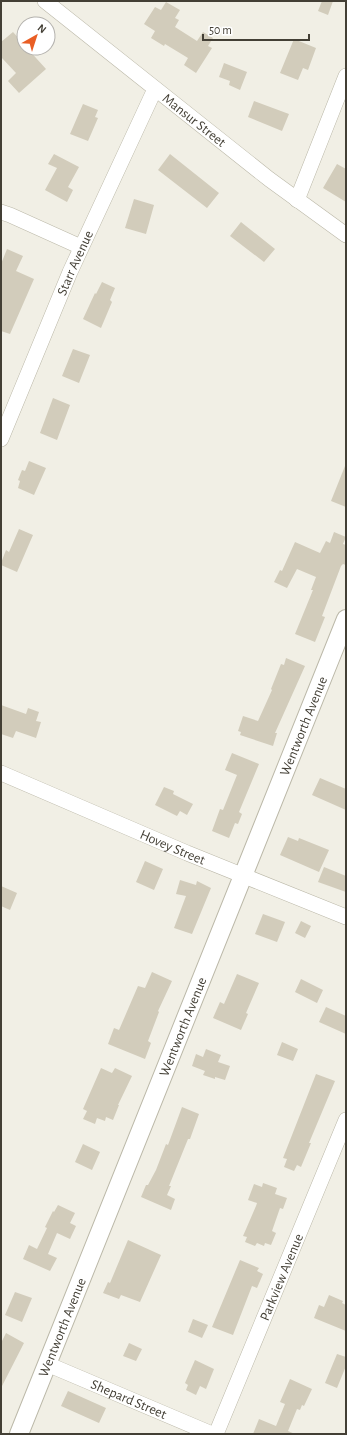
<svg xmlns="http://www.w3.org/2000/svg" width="347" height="1435" font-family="'Alegreya Sans',sans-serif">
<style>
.building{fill:#d2ccbb}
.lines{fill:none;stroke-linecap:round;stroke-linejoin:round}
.minor-casing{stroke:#bbb8a8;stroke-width:16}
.tertiary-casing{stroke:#bbb8a8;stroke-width:20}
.minor{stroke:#fff;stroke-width:15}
.tertiary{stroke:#fff;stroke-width:18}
.labels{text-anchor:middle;stroke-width:4;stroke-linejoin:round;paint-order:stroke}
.street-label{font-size:14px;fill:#433f35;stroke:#fff}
</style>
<rect width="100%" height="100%" fill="#f1efe5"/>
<path class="building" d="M322,1H333L328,15L318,11Z
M166,2L180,10L175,18L179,20L175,27L197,41L203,32L213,38L208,46L212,48L196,73L184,65L188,58L165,44L164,46L151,38L155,31L144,24L155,7L161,10Z
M13,32L24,44V48H27L46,69L19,93L8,81L16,73L1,57V42Z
M294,39L316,48L308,70L303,68L298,80L280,73Z
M224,63L247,72L240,90L229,85L230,81L219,77Z
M254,101L289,114L282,131L248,117Z
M83,104L98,110L95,117L98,118L88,141L70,134Z
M54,154L79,167L68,187L73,190L67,202L45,190L57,168L48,164Z
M170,154L219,193L207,208L158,170Z
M337,164L346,169V202L323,188Z
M134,199L154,205L146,234L125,228Z
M241,222L275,249L264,262L230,236Z
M7,249L23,256L16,271L34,279L10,334L1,331V264Z
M102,282L115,288L110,300L112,302L101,328L83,319L95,293L96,294Z
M73,349L90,355L79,383L62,376Z
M53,398L70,405L57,440L40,433Z
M29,461L46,468L34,495L18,488L20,481L18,480L22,470L25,471Z
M345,466H346V507L331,501Z
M19,529L33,535L17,572L1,565V563L6,550L9,552Z
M334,532L346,537L343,544L346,545V565L343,564L341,566L322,616L325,617L315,642L295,634L313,590H311L316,577L297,569L287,588L274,582L280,570L282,571L295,542L320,553L326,541L330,543Z
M286,658L305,666L275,733H277L273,746L240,735L241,732L238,731L243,716L258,721L272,690L271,689L281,664L284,665Z
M1,705L26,714L28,708L39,712L36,721L41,722L36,738L16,731L13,738L1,734Z
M232,753L259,764L239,812L242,814L238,824L235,823L229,838L212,831L220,809L223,810L237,775L225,770Z
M320,778L346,789V810L312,795Z
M164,787L174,791L173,794L193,804L187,815L180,811L177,816L155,805Z
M288,837L298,841L299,838L329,850L319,872L280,855Z
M145,861L163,869L154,890L136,882Z
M324,867L346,876V892L318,882Z
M180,880L196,885L197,881L211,888L192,934L174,928L186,896L176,894Z
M1,886L17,893L10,910L1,906Z
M263,914L285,922L277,942L255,934Z
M301,921L311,926L305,938L295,933Z
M152,972L172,981L158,1011L159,1012L148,1041L151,1043L145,1059L108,1044L114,1028L119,1030L138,986L145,988Z
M237,974L259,983L246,1013L248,1014L241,1030L213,1018L220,1002L224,1004Z
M301,979L323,990L317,1003L295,992Z
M326,1007L346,1016V1034L319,1022Z
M282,1042L298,1049L293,1061L277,1055Z
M206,1049L221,1055L218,1062L230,1066L225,1080L215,1077V1079L203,1075L205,1071L192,1066L196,1054L203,1057Z
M101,1068L112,1073L115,1068L132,1076L118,1105H119L113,1120L106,1117L105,1121L97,1118L95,1124L83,1119L87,1111L83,1109Z
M316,1074L335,1081L309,1143H311L301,1167L297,1165L294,1171L284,1167L287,1159L283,1158Z
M182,1107L199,1114L190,1139H188L169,1186H171L167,1195L175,1199L171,1210L141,1197L146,1185H148L156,1170L166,1144L168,1145Z
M83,1144L100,1152L92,1170L75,1162Z
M263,1183L277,1188L275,1194L287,1198L283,1209L280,1208L272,1231L276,1233L271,1245L265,1243L264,1246L257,1243L255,1246L245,1242L247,1237L243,1236L256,1206L257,1203L248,1200L254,1184L262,1187Z
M58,1205L75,1213L70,1223L76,1226L70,1239L57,1233L48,1254L57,1258L50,1271L23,1259L29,1245L37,1249L47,1228L45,1227L53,1211L54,1212Z
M128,1240L161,1255L140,1302L121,1295L119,1299L103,1293L108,1282L110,1283Z
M240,1260L259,1268L257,1271L263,1274L257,1288L252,1286L233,1335L212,1327Z
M15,1292L32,1298L22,1322L5,1315Z
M329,1295L343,1301L342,1303L346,1305V1331L314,1318L319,1305L324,1307Z
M193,1319L208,1325L202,1338L188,1332Z
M6,1333L24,1343L1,1388V1343Z
M129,1343L142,1349L136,1361L123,1356Z
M337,1354L346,1357V1366L337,1388L325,1383Z
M195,1360L214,1369L206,1389L200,1386L196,1395L186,1390L188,1385L185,1383Z
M290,1379L312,1389L304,1406L302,1405L300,1410L297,1409L288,1431L295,1434H253L259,1419L276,1426L285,1404L280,1402Z
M68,1391L106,1408L99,1423L61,1406Z"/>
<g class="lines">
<defs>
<g id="minor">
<path id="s1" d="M45,1L269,179L346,235"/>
<path d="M297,200L346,76"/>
<path d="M1,212L10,215L81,247"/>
<path id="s2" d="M1,439L70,272L155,89"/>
<path id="s3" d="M1,773L187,853L346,917"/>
<path id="s4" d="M47,1364L212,1434"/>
<path id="s5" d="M216,1434L346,1120"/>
</g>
<g id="tertiary">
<path id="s6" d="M19,1434L346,619"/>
</g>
</defs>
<use href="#minor" class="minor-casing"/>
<use href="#tertiary" class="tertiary-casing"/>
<use href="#minor" class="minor"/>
<use href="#tertiary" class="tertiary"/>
</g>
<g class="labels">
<g class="street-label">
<text dy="5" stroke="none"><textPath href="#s1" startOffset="191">Mansur Street</textPath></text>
<text dy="5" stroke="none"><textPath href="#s2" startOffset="191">Starr Avenue</textPath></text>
<text dy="5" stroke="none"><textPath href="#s6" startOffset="763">Wentworth Avenue</textPath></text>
<text dy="5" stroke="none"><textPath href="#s3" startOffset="187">Hovey Street</textPath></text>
<text dy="5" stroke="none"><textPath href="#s6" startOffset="439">Wentworth Avenue</textPath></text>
<text dy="5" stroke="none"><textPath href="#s5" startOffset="170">Parkview Avenue</textPath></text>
<text dy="5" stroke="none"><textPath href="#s6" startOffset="115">Wentworth Avenue</textPath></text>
<text dy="5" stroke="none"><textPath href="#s4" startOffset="89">Shepard Street</textPath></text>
</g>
</g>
<rect width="347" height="1435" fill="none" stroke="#433f35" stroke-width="4"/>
<g transform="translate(36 36) rotate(39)"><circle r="19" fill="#ffffff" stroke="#b4b2ae"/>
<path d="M0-3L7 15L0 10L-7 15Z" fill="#e95e24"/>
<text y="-6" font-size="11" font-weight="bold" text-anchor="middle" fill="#433f35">N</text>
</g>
<path d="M203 34v6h106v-6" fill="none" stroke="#433f35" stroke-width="2"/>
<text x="209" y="34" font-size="12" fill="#433f35" stroke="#ffffff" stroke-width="3" paint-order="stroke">50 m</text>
</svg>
